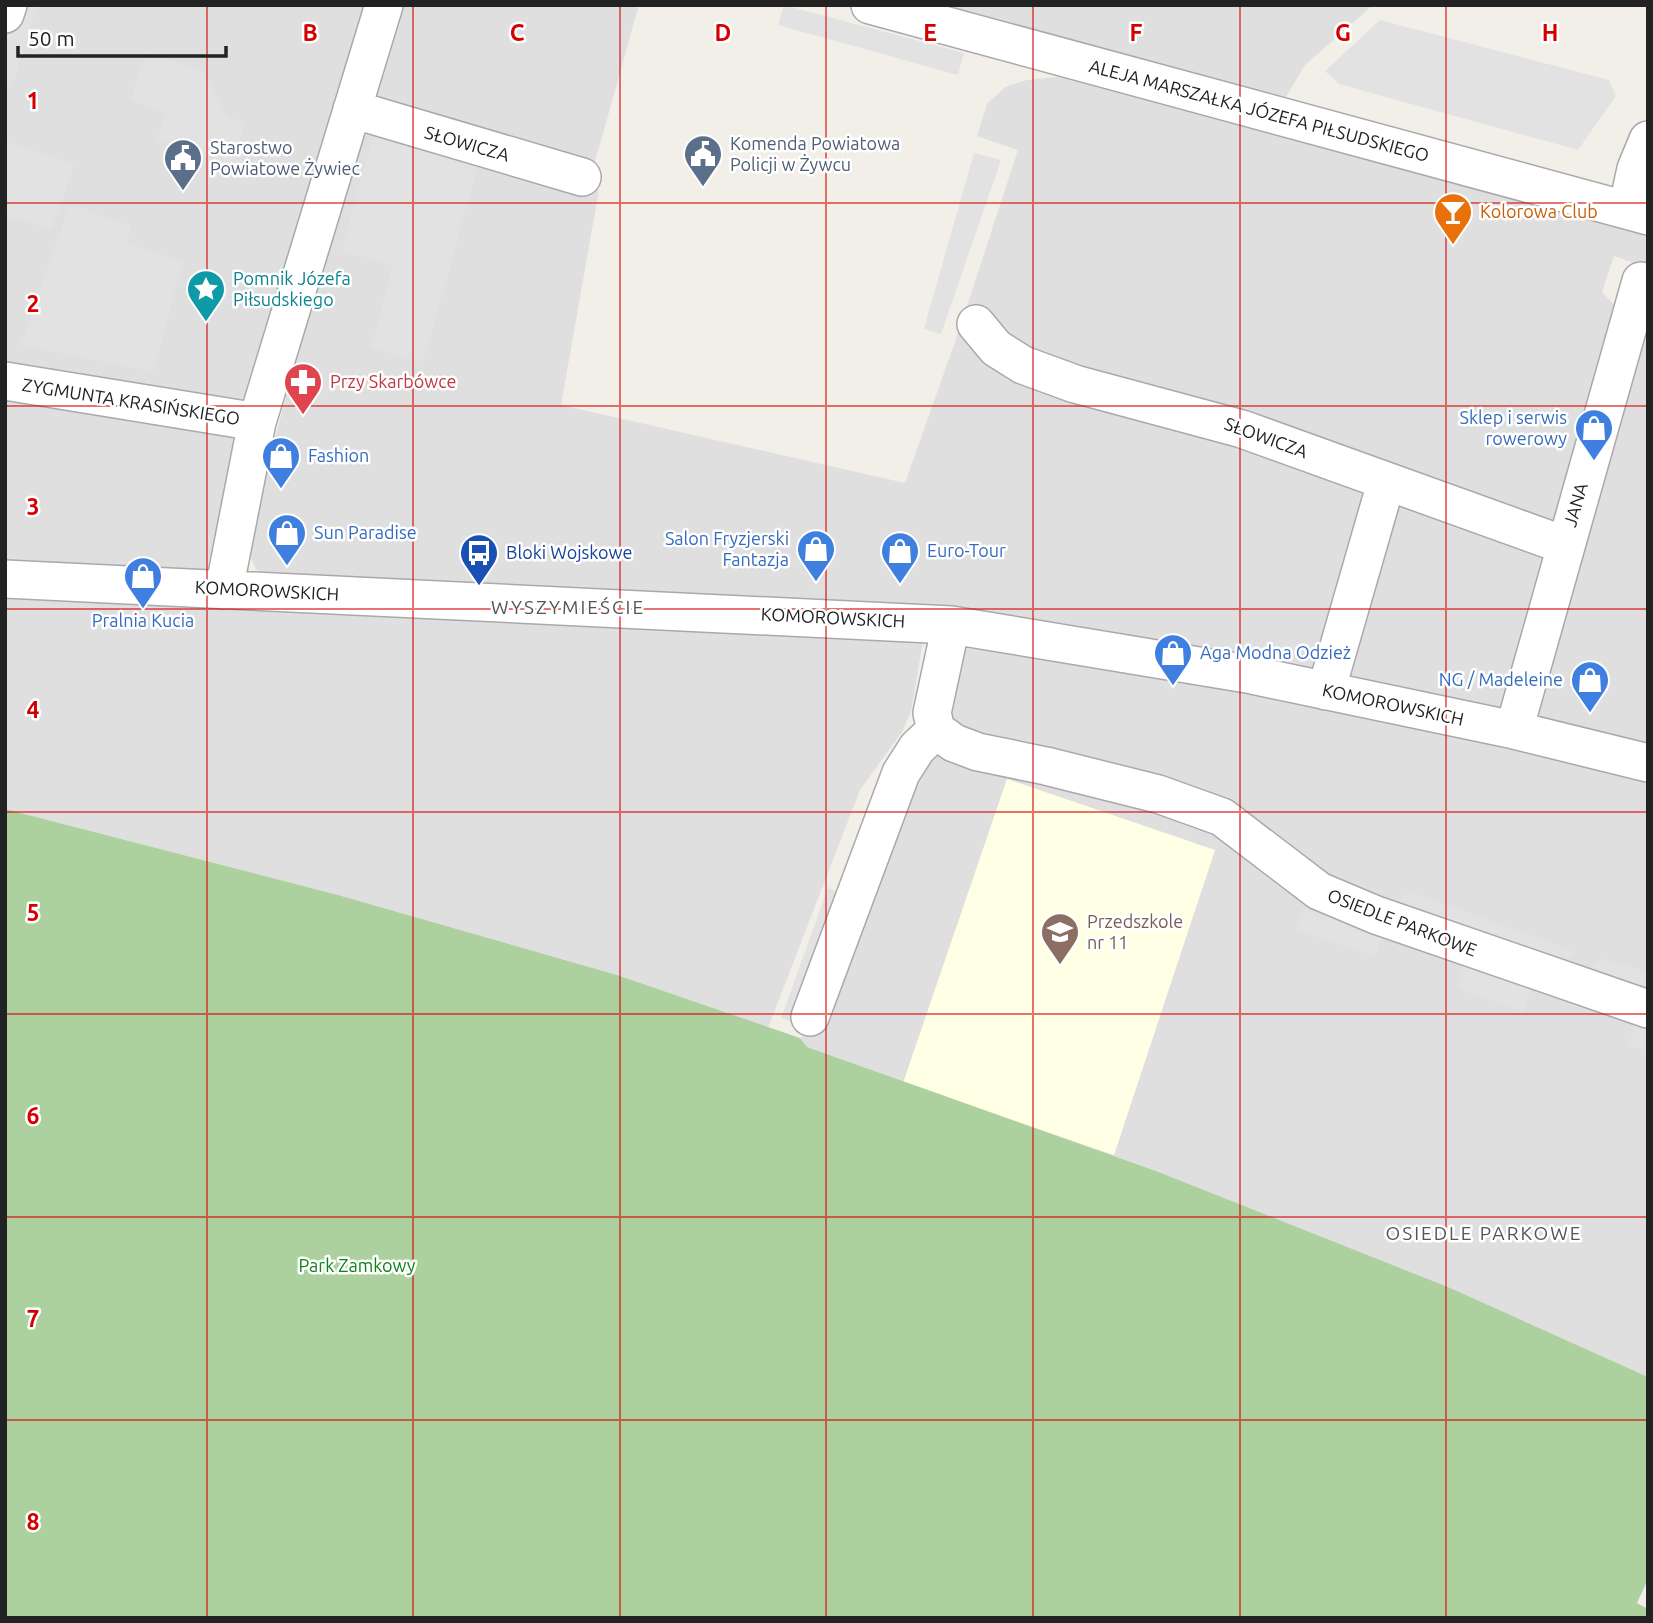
<svg xmlns="http://www.w3.org/2000/svg" width="1653" height="1623" font-family="Ubuntu,sans-serif">
<style>
.residential{fill:#e0dfdf}
.education{fill:#ffffe5}
.forest{fill:#add19e}
.parking{fill:#e2e2e2}
.lines{fill:none;stroke-linecap:round;stroke-linejoin:round}
.minor-casing{stroke:#a9a9a9;stroke-width:40}
.minor{stroke:#fff;stroke-width:37}
.grid{fill:none;stroke:#d40000;stroke-width:2;stroke-opacity:0.55}
.labels{text-anchor:middle;stroke-width:5;stroke-linejoin:round;paint-order:stroke}
.street-label{font-size:18px;fill:#222;stroke:#fff}
.service-label{font-size:18px;fill:#4e5e75;stroke:#fff;text-anchor:start}
.food-label{font-size:18px;fill:#c56008;stroke:#fff;text-anchor:start}
.culture-label{font-size:18px;fill:#0d838f;stroke:#fff;text-anchor:start}
.health-label{font-size:18px;fill:#be3a42;stroke:#fff;text-anchor:start}
.shop-label{font-size:18px;fill:#366cbe;stroke:#fff;text-anchor:start}
.transit-label{font-size:18px;fill:#164399;stroke:#fff;text-anchor:start}
.education-label{font-size:18px;fill:#785e54;stroke:#fff;text-anchor:start}
.park-label{font-size:18px;fill:#0c8416;stroke:#fff}
.neighbourhood-label{font-size:19px;letter-spacing:2px;fill:#555;stroke:#fff}
.grid-label{font-size:23px;text-anchor:middle;font-weight:bold;fill:#d40000;stroke:#fff;stroke-width:5;stroke-linejoin:round;paint-order:stroke}
</style>
<rect width="100%" height="100%" fill="#f2efe9"/>
<path class="residential" d="M13,5H370L245,406L5,370V27Z
M394,5H639L593,169L373,97Z
M940,5H1373L1305,65L1284,100Z
M1055,77L1082,80L1648,234V268L1614,256L1602,292L1624,315L1564,516L1548,526L1017,354L995,322L967,306L1018,150L977,136L987,104L1005,87L1027,80Z
M379,129L599,190L561,405L905,483L962,322L1405,498L1551,552L1505,708L1494,712L1331,673L274,580L256,569L250,555V531L355,140Z
M1648,275V745L1543,718L1535,710Z
M5,390L225,430L233,439L235,453L206,572L5,570Z
M5,587L924,636L911,711L902,732L860,790L768,1028L617,975L338,895L5,809Z
M1036,647L1648,776V1377L1448,1287L1156,1171L807,1047L800,1038L813,1031L907,773L948,719L964,648L1008,654Z"/>
<path class="education" d="M1007,779L1215,850L1114,1155L903,1083Z"/>
<path class="forest" d="M5,809L338,895L617,975L800,1038L807,1047L1156,1171L1448,1287L1648,1377V1579L1637,1603L1648,1609V1618H5Z"/>
<path class="parking" d="M16,5H38L11,88L5,86V37Z
M784,5L964,53L958,75L778,25Z
M1380,20L1609,80L1616,96L1578,150L1339,84L1325,71Z
M146,52L204,71L227,116L245,122L231,164L157,140L166,112L131,100Z
M373,137L478,166L423,362L371,348L393,265L341,251Z
M5,141L74,165L51,230L5,215Z
M974,153L1001,160L941,334L924,329Z
M70,204L131,226L126,243L183,262L153,371L21,345Z
M828,888L849,896L802,1025L781,1018Z
M1409,891L1575,952L1554,968L1389,909Z
M1305,908L1382,936L1375,956L1297,930Z
M1602,958L1648,973V997L1582,975Z
M1465,965L1531,988L1523,1012L1457,988Z
M1636,1024L1648,1028V1051L1629,1045Z"/>
<g class="lines">
<defs>
<path id="minor" d="M870,5L1648,216
M5,14L8,5
M352,109L582,177
M1627,210L1636,169L1648,140
M976,324L996,348L1023,365L1075,384L1242,429L1564,545
M5,381L257,422
M5,579L951,625L1247,674L1514,730L1648,763
M224,590L257,422L384,5
M951,625L932,713L936,730L954,743L978,752L1046,766L1158,794L1222,817L1319,891L1376,915L1648,1009
M1326,691L1386,483
M1514,730L1641,281
M810,1017L901,773L917,748L936,730"/>
</defs>
<use href="#minor" class="minor-casing"/>
<use href="#minor" class="minor"/>
</g>
<path class="grid" d="M207,5V1618M413,5V1618M620,5V1618M826,5V1618M1033,5V1618M1240,5V1618M1446,5V1618M5,203H1648M5,406H1648M5,609H1648M5,812H1648M5,1014H1648M5,1217H1648M5,1420H1648"/>
<defs>
<symbol id="civic-pin" viewBox="-11 -11 22 30"><path d="M0 17L-7.5 6A9.5 9.5 0 1 1 7.5 6Z" fill="#5c6f8a" stroke="#fff"/><path d="M-.6-6.5H3V-4.5H.6V-3L4-1V1h2V6H-6V1h2V-1L-.6-3ZM-1.2 2.5V6h2.4V2.5Z" fill="#fff"/></symbol>
<symbol id="bar-pin" viewBox="-11 -11 22 30"><path d="M0 17L-7.5 6A9.5 9.5 0 1 1 7.5 6Z" fill="#e8710a" stroke="#fff"/><path d="M-6-5H6L.8 .8V4.5H3.5V6h-7V4.5H-.8V.8Z" fill="#fff"/></symbol>
<symbol id="sight-pin" viewBox="-11 -11 22 30"><path d="M0 17L-7.5 6A9.5 9.5 0 1 1 7.5 6Z" fill="#0f9aa8" stroke="#fff"/><path d="M0-6L1.8-2.2L6-1.7L2.9 1.2L3.7 5.4L0 3.3L-3.7 5.4L-2.9 1.2L-6-1.7L-1.8-2.2Z" fill="#fff"/></symbol>
<symbol id="pharmacy-pin" viewBox="-11 -11 22 30"><path d="M0 17L-7.5 6A9.5 9.5 0 1 1 7.5 6Z" fill="#e0444e" stroke="#fff"/><path d="M-2-6h4v4h4v4h-4v4h-4v-4h-4v-4h4Z" fill="#fff"/></symbol>
<symbol id="shop-pin" viewBox="-11 -11 22 30"><path d="M0 17L-7.5 6A9.5 9.5 0 1 1 7.5 6Z" fill="#3f7fe0" stroke="#fff"/><path d="M-5-2.5h2.3a2.7 3.5 0 0 1 5.4 0H5L5.5 6h-11ZM-1.5-2.5h3a1.5 2.3 0 0 0-3 0Z" fill="#fff"/></symbol>
<symbol id="bus-pin" viewBox="-11 -11 22 30"><path d="M0 17L-7.5 6A9.5 9.5 0 1 1 7.5 6Z" fill="#1a4fb4" stroke="#fff"/><path d="M-5-6H5V4H4V6H2V4H-2V6H-4V4H-5ZM-3.5-4V0h7V-4ZM-3.5 1.2v1.5H-2V1.2ZM2 1.2v1.5H3.5V1.2Z" fill="#fff"/></symbol>
<symbol id="school-pin" viewBox="-11 -11 22 30"><path d="M0 17L-7.5 6A9.5 9.5 0 1 1 7.5 6Z" fill="#8d6e63" stroke="#fff"/><path d="M0-5L7-2L0 1L-7-2ZM-4 1L0 2.5L4 1V4Q0 6-4 4Z" fill="#fff"/></symbol>
</defs>
<g fill-rule="evenodd">
<use href="#civic-pin" x="681" y="132" width="44" height="60"/>
<use href="#civic-pin" x="161" y="136" width="44" height="60"/>
<use href="#bar-pin" x="1431" y="190" width="44" height="60"/>
<use href="#sight-pin" x="184" y="267" width="44" height="60"/>
<use href="#pharmacy-pin" x="281" y="360" width="44" height="60"/>
<use href="#shop-pin" x="1572" y="406" width="44" height="60"/>
<use href="#shop-pin" x="259" y="434" width="44" height="60"/>
<use href="#shop-pin" x="265" y="511" width="44" height="60"/>
<use href="#shop-pin" x="794" y="527" width="44" height="60"/>
<use href="#shop-pin" x="878" y="529" width="44" height="60"/>
<use href="#bus-pin" x="457" y="531" width="44" height="60"/>
<use href="#shop-pin" x="121" y="554" width="44" height="60"/>
<use href="#shop-pin" x="1151" y="631" width="44" height="60"/>
<use href="#shop-pin" x="1568" y="658" width="44" height="60"/>
<use href="#school-pin" x="1038" y="910" width="44" height="60"/>
</g>
<g class="labels">
<g class="street-label">
<text transform="translate(1259 111) rotate(15)" y="6">ALEJA MARSZAŁKA JÓZEFA PIŁSUDSKIEGO</text>
<text transform="translate(467 144) rotate(16)" y="6">SŁOWICZA</text>
<text transform="translate(131 402) rotate(9)" y="6">ZYGMUNTA KRASIŃSKIEGO</text>
<text transform="translate(1266 438) rotate(20)" y="6">SŁOWICZA</text>
<text transform="translate(1576 505) rotate(-74)" y="6">JANA</text>
<text transform="translate(267 591) rotate(3)" y="6">KOMOROWSKICH</text>
<text transform="translate(833 618) rotate(3)" y="6">KOMOROWSKICH</text>
<text transform="translate(1393 705) rotate(12)" y="6">KOMOROWSKICH</text>
<text transform="translate(1402 923) rotate(21)" y="6">OSIEDLE PARKOWE</text>
</g>
<g class="service-label">
<text x="730" y="150">Komenda Powiatowa<tspan x="730" dy="21">Policji w Żywcu</tspan></text>
<text x="210" y="154">Starostwo<tspan x="210" dy="21">Powiatowe Żywiec</tspan></text>
</g>
<g class="food-label">
<text x="1480" y="218">Kolorowa Club</text>
</g>
<g class="culture-label">
<text x="233" y="285">Pomnik Józefa<tspan x="233" dy="21">Piłsudskiego</tspan></text>
</g>
<g class="health-label">
<text x="330" y="388">Przy Skarbówce</text>
</g>
<g class="shop-label">
<text x="1567" y="424" text-anchor="end">Sklep i serwis<tspan x="1567" dy="21">rowerowy</tspan></text>
<text x="308" y="462">Fashion</text>
<text x="314" y="539">Sun Paradise</text>
<text x="789" y="545" text-anchor="end">Salon Fryzjerski<tspan x="789" dy="21">Fantazja</tspan></text>
<text x="927" y="557">Euro-Tour</text>
<text x="143" y="627" text-anchor="middle">Pralnia Kucia</text>
<text x="1200" y="659">Aga Modna Odzież</text>
<text x="1563" y="686" text-anchor="end">NG / Madeleine</text>
</g>
<g class="transit-label">
<text x="506" y="559">Bloki Wojskowe</text>
</g>
<g class="education-label">
<text x="1087" y="928">Przedszkole<tspan x="1087" dy="21">nr 11</tspan></text>
</g>
<g class="park-label">
<text x="357" y="1272">Park Zamkowy</text>
</g>
<g class="neighbourhood-label">
<text x="568" y="614">WYSZYMIEŚCIE</text>
<text x="1484" y="1240">OSIEDLE PARKOWE</text>
</g>
</g>
<g class="grid-label">
<text x="310" y="41">B</text>
<text x="517" y="41">C</text>
<text x="723" y="41">D</text>
<text x="930" y="41">E</text>
<text x="1136" y="41">F</text>
<text x="1343" y="41">G</text>
<text x="1550" y="41">H</text>
<text x="33" y="109">1</text>
<text x="33" y="312">2</text>
<text x="33" y="515">3</text>
<text x="33" y="718">4</text>
<text x="33" y="921">5</text>
<text x="33" y="1124">6</text>
<text x="33" y="1327">7</text>
<text x="33" y="1530">8</text>
</g>
<rect width="1653" height="1623" fill="none" stroke="#222222" stroke-width="14"/>
<path d="M18 46v10h208v-10" fill="none" stroke="#222222" stroke-width="3.5"/>
<text x="28" y="46" font-size="21" fill="#222222" stroke="#ffffff" stroke-width="5" paint-order="stroke">50 m</text>
</svg>
